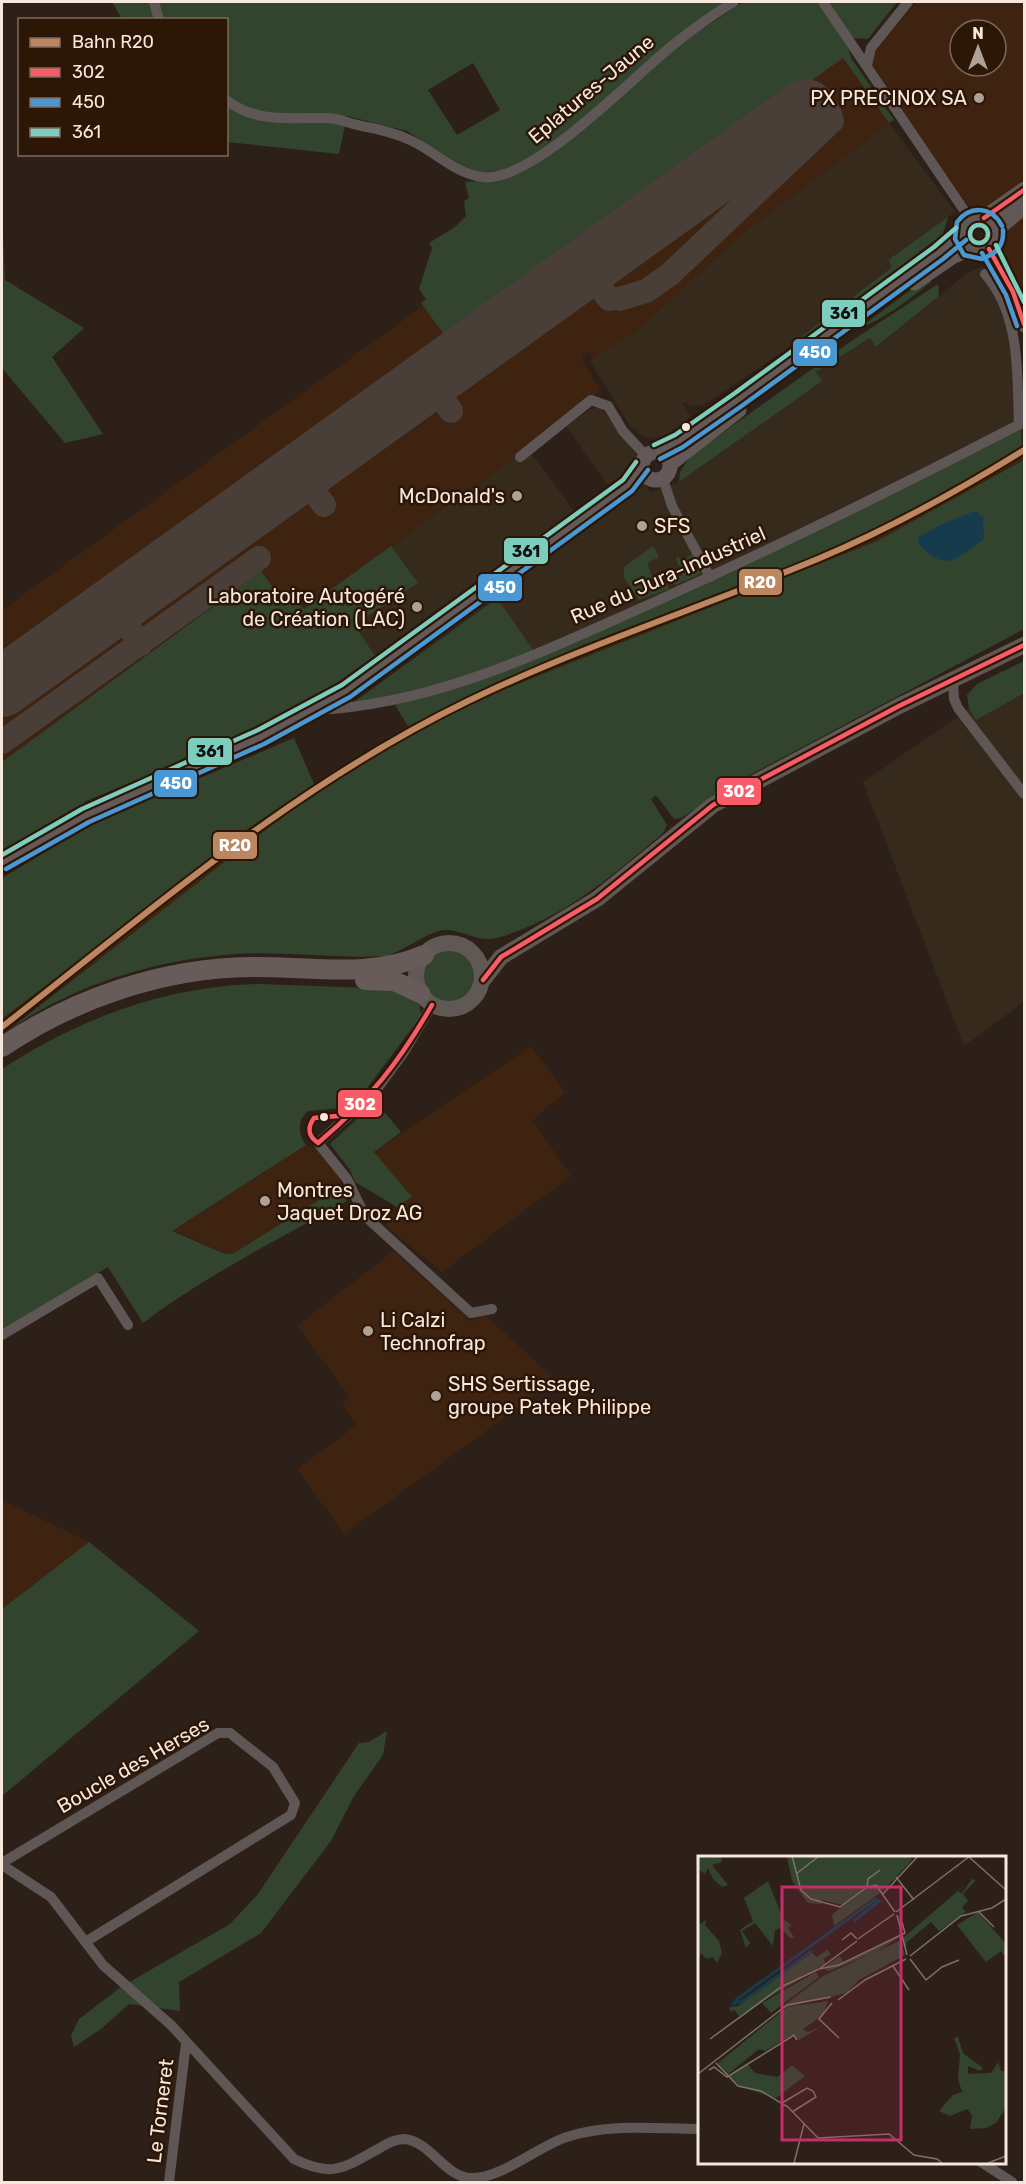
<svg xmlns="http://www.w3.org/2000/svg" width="1026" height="2184" font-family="Rubik,sans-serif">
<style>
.commercial{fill:#352a1b}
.built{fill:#3e2310;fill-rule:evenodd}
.green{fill:#33442e;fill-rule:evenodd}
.water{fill:#153b4d}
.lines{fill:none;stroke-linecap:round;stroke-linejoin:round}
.taxiway{stroke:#4a3e38;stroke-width:24}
.runway{stroke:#4a3e38;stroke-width:60}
.street{stroke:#5f5756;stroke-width:10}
.secondary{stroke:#635958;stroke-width:15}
.primary{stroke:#615754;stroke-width:16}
.highway{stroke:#685c5a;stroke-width:20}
.bus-1-casing{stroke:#2c1606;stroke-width:9}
.bus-2-casing{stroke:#2c1606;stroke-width:9}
.bus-3-casing{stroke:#2c1606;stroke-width:9}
.bus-1{stroke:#f85c68;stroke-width:4.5}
.bus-2{stroke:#4998d4;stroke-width:4.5}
.bus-3{stroke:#7dcdbe;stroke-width:4.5}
.rail-1-casing{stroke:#2c1606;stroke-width:10}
.rail-1{stroke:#bb8660;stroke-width:6}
.poi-dot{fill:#b0a197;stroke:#2c1606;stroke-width:2}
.bus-dot{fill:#f7e7dc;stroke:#2c1606;stroke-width:2}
.labels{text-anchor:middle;stroke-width:5;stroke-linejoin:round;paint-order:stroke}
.street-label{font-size:20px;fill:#f7e7dc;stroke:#2c1606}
.poi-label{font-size:20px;fill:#f7e7dc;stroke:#2c1606;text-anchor:start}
.inset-river{fill:none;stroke:#153b4d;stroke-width:3}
.inset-road{fill:none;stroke:#7e7066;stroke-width:1.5}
.view{fill:#c72d68;fill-opacity:0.15;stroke:#c72d68;stroke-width:3}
.inset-edge{fill:none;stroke:#f7e7dc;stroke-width:3}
.line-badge{stroke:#2c1606;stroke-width:2}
.badge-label{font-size:16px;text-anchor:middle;font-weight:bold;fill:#fff}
.pale-badge-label{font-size:16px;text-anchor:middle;font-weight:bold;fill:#111}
</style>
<rect width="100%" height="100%" fill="#2d2018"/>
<path class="commercial" d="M889,123L955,212L888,260L892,267L785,350L704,405L692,406L682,402L691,417L668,434L659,439L643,436L630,426L591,363L593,358L636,331L749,228Z
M982,266L998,288L1008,309L1024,427L538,657L496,598L389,675L353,625L417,583L391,546L526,447L575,512L609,487L566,426L591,409L601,408L637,456L633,470L651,492L679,482L821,381L815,372L870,338L877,347L965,275Z
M1024,693V1002L964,1046L863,782L969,709L976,719Z"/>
<path class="built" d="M917,2H1024V300L1010,268L996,248L1000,230L985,214L963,201L872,67V55ZM960,30H996V66H960Z
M811,14L889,123L749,228L636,331L593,358L588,351L583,354L582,360L601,390L502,467L304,609L286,605L261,571L2,762V610L416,311Z
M1024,443V460L878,541L497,692L421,729L51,994L2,1033V1019L132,920L240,834L284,803L408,726L515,675L567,655L571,650L765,575L767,578L884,526L964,483Z
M531,1046L565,1092L533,1120L571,1176L442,1272L386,1226L397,1207L412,1197L374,1152Z
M306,1145L318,1149L340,1176V1187L234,1253L225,1254L178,1232H171Z
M393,1251L472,1322L483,1313L556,1380L344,1534L297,1469L357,1425L342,1405L350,1397L297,1326Z
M2,1500L89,1542L2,1609Z"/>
<path class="green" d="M112,2H727L552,143C525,160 497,182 464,167L407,131L347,116L339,154L227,142L226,20L122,19ZM473,63L500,110L457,135L428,90Z
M743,2H820L849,50L851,58L894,120L889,123L843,58L448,340L421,303L426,299L419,289L432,248L429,243L455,227L466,216L464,201L469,198L465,182L505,179L692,36Z
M829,2H897L868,39L852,38Z
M2,212L5,280L84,328L52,357L103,434L65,443L2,368Z
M948,217L943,234L808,337H801L892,267L888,260Z
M928,277L931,282C908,300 886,318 858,329Z
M938,284L939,296L876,347L870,338L816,372L822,381L679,482L680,472L690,456L850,342Z
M1021,429L1022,445L1015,451L964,483L884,526L766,578L765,575L571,650L568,655L515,675L408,726L395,705L494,675Z
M1024,460V629L748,776L681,818L674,819L656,795L651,799L667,825L663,833C612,876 563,919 497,938C478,943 463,929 444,930C427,932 404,951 386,956C336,959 285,951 235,954C153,960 68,986 2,1035L294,808L349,771L421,729L497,692L877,541Z
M391,546L418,583L354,625L376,657L301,706L259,729L84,802L85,805L44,827L2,856V762L261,571L286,605L296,600L304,609Z
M653,546L659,557L647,563L656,586L666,581L669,589L639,600L624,578V567Z
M692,554L701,574L675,585L673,579L682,575L676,558L678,557L682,561Z
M497,598L534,651C476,676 417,692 354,702Z
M1024,661V693L976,720L969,709L967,695L977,684Z
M294,738L314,784L240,834L132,920L2,1019V878L94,823Z
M422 977a27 27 0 1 1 54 0a27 27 0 1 1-54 0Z
M260,984L397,989L419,1002L421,1016L353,1107L308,1111C297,1120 298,1134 306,1145L172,1231L225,1254L234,1253L340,1187L347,1201C279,1239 206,1275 143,1323L108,1267L2,1329V1069C80,1018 166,986 260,984Z
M372,1105L386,1114L401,1132L374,1152L412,1197L397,1207L355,1182L350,1170L330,1144Z
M89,1542L199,1631L2,1796V1609Z
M387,1731L383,1755L354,1796L331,1841L261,1933L179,1982L180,2011L129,2004L101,2029L74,2047L71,2036L79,2019L121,1987L230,1924L258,1894L359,1743L369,1742Z"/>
<path class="water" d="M975,511L983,517L984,539C956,559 946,574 918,543L919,537L942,524Z"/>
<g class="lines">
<path class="taxiway" d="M586,269L609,299
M619,299L646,291L669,275L832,121L830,114L821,103L806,109
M429,380L451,411
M300,473L324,505
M114,607L141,644
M2,742L259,558"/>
<path class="runway" d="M2,687L806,109"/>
<path class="street" d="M154,2L159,20
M823,2L970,219
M867,65L871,48L908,2
M226,100C257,124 291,117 327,118C339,118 350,124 362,126C379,129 395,133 410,140C435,151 455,174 483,177C534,183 636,73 678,41C696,27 715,13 734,2
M985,274C1021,315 1017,374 1019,425
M520,457L591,400L608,406L623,431L646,456
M663,479L672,506L710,577
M953,682L954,699L958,708L1024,794
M316,710C437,704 541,652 650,604C776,547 901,486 1024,422
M432,1005L404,1052L374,1093L318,1143L347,1179L365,1216L471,1313L492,1309
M2,1335L98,1278L128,1325
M2,1863L218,1733H230L273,1767L295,1803L291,1815L87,1941
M2,1865L51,1897L103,1965L171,2025L294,2159C333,2178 343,2168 378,2149C386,2144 395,2139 404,2139C430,2141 444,2176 470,2178C500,2180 538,2146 567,2137C609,2123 656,2129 699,2129
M981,2162L1012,2182
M169,2182L186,2043"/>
<path class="secondary" d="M914,283L952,257L970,249
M642 466a14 14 0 1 1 28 0a14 14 0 1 1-28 0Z
M657,452L679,441L739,399L939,253L961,234
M670,464L739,410
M2,863C109,791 237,760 346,691L628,485L642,466"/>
<path class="primary" d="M962 234a17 17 0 1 1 34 0a17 17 0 1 1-34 0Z
M984,218L1024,190
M996,230L1024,206
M989,249L1013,292L1024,324
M416 976a33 33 0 1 1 66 0a33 33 0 1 1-66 0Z
M483,980L501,957L597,899L713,805L899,706L1024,645"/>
<path class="highway" d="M365,980L394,981L420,993
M2,1047C75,998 163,968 251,967C309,966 370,979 424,955"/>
<defs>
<path id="bus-1" d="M984,218L1024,190
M989,249L1013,292L1024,324
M483,980L501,957L597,899L713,805L899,706L1024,645
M350,1115L314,1118C307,1128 308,1136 318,1143C370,1099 398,1064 432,1005"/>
<path id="bus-2" d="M1002,226C992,206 970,205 957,222L955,239L964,255L982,259C997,253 1004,246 1003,230
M982,253L1006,295L1017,326
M660,459L683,447L743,405L943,259L966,240
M6,869L89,822L264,744L350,697L632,491L648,470"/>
<path id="bus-3" d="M970 234a9 9 0 1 1 18 0a9 9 0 1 1-18 0Z
M996,245L1024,302
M654,445L675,435L735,393L934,247L956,228
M2,855L82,809L258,730L342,685L623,480L636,462"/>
</defs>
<use href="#bus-1" class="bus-1-casing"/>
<use href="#bus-2" class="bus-2-casing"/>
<use href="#bus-3" class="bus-3-casing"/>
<use href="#bus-1" class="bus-1"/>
<use href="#bus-2" class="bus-2"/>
<use href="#bus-3" class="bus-3"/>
<defs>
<path id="rail-1" d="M2,1027C151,910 297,784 468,701C582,646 703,607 820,558C891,528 958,491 1024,450"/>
</defs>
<use href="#rail-1" class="rail-1-casing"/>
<use href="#rail-1" class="rail-1"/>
</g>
<g class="poi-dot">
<circle cx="979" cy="98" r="6"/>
<circle cx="517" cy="496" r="6"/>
<circle cx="642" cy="526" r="6"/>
<circle cx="417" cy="607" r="6"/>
<circle cx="265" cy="1201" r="6"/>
<circle cx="368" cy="1331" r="6"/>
<circle cx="436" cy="1396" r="6"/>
</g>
<g class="bus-dot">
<circle cx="686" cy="427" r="5"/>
<circle cx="324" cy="1117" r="5"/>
</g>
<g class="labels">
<g class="street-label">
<text transform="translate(591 89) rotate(-40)" y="7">Eplatures-Jaune</text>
<text transform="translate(668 575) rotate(-24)" y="7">Rue du Jura-Industriel</text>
<text transform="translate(133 1765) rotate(-30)" y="7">Boucle des Herses</text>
<text transform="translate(160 2111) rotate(-83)" y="7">Le Torneret</text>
</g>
<g class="poi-label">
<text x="967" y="105" text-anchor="end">PX PRECINOX SA</text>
<text x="505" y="503" text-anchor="end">McDonald's</text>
<text x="654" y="533">SFS</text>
<text x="405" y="603" text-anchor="end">Laboratoire Autogéré<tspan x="405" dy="23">de Création (LAC)</tspan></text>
<text x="277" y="1197">Montres<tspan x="277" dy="23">Jaquet Droz AG</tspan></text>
<text x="380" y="1327">Li Calzi<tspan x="380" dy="23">Technofrap</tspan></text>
<text x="448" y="1391">SHS Sertissage,<tspan x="448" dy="23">groupe Patek Philippe</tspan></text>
</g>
</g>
<g transform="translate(698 1856)">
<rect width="308" height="308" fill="#2d2018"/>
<path d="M0,0H23L24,6L14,9L30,29L24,31L15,23L10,12L7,18L0,13ZM89,0H211L214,4L185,35L136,70L134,59L145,49L124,44L123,48L110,47L94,25ZM274,23L278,24L265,38L270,45L264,51L268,56L241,75L233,66L209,86L208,93L205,82L268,28L260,36L264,37ZM70,25L85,63L94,69L90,72L96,81L92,82L83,72L77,74L75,90L57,67L44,75L52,87L48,92L42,74L55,65L46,42ZM280,56L307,87V101L303,95L288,106L259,69ZM8,64L7,69L21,85L24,97L19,107L15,101L8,103L3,97L0,103V69ZM203,80L178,96L203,84L207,99L161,124L148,137L81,153L125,120L173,98L131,115L125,112L142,100L146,107ZM129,94L133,98L125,103L128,107L41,160L36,154L33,156L31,151L40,150L114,97L119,101ZM118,116L121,121L73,157L64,147ZM130,145L125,159L105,173L110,176L124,170L101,184L96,178L67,195L61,193L29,219L20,207L89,151ZM260,181L265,197L285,212L282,215L270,210V218L293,217L300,206L303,215H307V253L298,267L288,272L272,273L274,259L269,253L252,260L241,255L255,239L264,236L260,223L262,198L256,182ZM49,207L57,217L80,221L94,209L107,220L78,242L43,231L31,221Z" fill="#33442e"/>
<path class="inset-river" d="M156,65L181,45L178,43M39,143L36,147L45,145L114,95M39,143L178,43"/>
<path class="inset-road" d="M94,0L103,34L113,43L142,51L169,31M271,1L308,34M182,14L170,23L169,31L178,29L197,56M98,18L121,0M198,21L216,44M185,38L220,0M280,55L296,71M198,56L272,0M199,59L209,99M160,83L196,58M144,84L153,77L159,83M212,100L263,60L294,52L308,43M212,103L228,124L244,111L261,104M195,110L211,134M121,113L141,109L207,77L204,66M140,144L167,124L208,103M134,147L121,163L141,182M12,183L83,131L121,113L159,85M18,207L40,230L63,235L90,251L120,282L191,278L216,299L239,303L244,307M11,214L16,211L29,221L96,179L99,184M0,218L89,149L133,141M84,247L109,232L115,235L118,241L94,256M96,307L106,268M290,307L308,300"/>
<path class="view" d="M84,31H203V284H84Z"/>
<rect width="308" height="308" class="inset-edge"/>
</g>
<g class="line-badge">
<rect x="821" y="299" width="45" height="29" rx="6" fill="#7dcdbe"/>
<rect x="792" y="338" width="46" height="29" rx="6" fill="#4998d4"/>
<rect x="503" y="537" width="46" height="28" rx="6" fill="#7dcdbe"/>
<rect x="738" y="568" width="45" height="28" rx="6" fill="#bb8660"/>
<rect x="477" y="573" width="46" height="29" rx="6" fill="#4998d4"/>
<rect x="187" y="737" width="46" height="29" rx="6" fill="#7dcdbe"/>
<rect x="153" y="769" width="45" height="29" rx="6" fill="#4998d4"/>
<rect x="716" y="777" width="46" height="29" rx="6" fill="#f85c68"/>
<rect x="212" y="831" width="46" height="29" rx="6" fill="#bb8660"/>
<rect x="337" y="1089" width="46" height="29" rx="6" fill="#f85c68"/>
</g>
<g class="badge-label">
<text x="815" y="358">450</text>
<text x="760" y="588">R20</text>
<text x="500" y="593">450</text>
<text x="176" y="789">450</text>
<text x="739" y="797">302</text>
<text x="235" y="851">R20</text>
<text x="360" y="1110">302</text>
</g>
<g class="pale-badge-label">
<text x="844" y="319">361</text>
<text x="526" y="557">361</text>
<text x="210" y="757">361</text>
</g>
<rect width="1026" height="2184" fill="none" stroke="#f7e7dc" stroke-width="6"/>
<rect x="18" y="18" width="210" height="138" fill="#2c1606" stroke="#7d6a5c" stroke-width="1.5"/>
<rect x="30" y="38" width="30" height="9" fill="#bb8660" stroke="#7d6a5c" stroke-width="1.5"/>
<text x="72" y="48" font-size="18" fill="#f7e7dc">Bahn R20</text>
<rect x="30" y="68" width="30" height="9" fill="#f85c68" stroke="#7d6a5c" stroke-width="1.5"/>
<text x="72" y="78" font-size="18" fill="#f7e7dc">302</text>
<rect x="30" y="98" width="30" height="9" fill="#4998d4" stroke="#7d6a5c" stroke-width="1.5"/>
<text x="72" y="108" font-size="18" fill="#f7e7dc">450</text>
<rect x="30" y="128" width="30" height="9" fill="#7dcdbe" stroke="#7d6a5c" stroke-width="1.5"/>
<text x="72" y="138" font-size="18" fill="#f7e7dc">361</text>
<g transform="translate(978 48)"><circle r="28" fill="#2c1606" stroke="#7d6a5c" stroke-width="1.5"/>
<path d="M0-4.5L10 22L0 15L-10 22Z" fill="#b0a197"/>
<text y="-9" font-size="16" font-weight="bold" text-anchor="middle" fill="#f7e7dc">N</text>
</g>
</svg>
